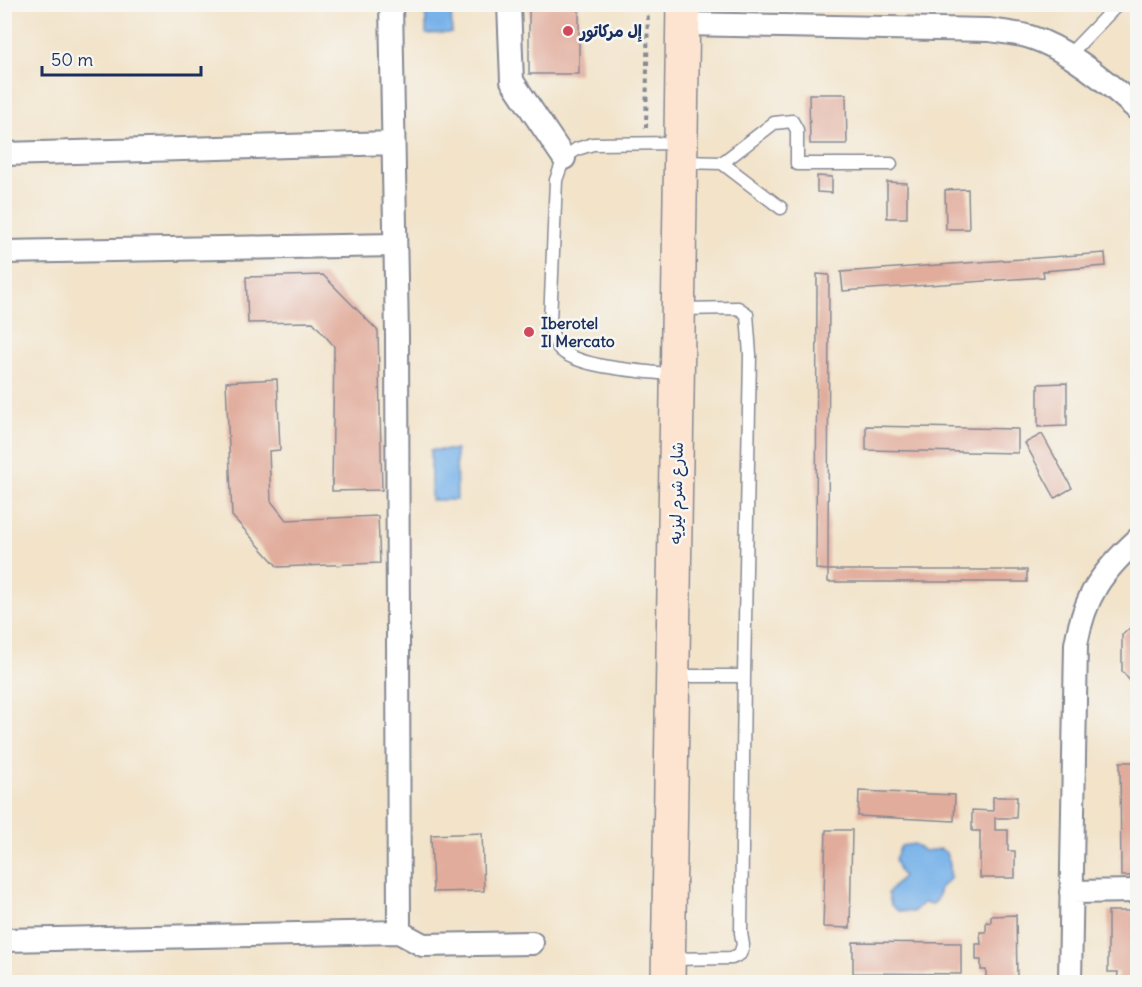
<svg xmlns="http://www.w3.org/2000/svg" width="1142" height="987" font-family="Delius,'Playpen Sans Arabic',sans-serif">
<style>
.water{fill:#78b2e9;stroke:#4a70a4;stroke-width:1.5}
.building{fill:#e1ac9b}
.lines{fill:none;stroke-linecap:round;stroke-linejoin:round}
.lane-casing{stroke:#868994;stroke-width:15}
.street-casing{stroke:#868994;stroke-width:26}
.secondary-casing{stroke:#868994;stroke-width:36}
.path{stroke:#868994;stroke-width:4;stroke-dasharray:4.5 4.5;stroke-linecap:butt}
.lane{stroke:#fff;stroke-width:12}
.street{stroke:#fff;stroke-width:22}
.secondary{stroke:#fde4d0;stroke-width:33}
.poi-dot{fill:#d1495b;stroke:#f6f6f2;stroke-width:2}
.labels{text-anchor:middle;stroke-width:5;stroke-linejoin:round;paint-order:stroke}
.poi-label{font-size:16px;font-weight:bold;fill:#1b2f5e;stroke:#f6f6f2;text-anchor:start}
.street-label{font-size:16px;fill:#1b2f5e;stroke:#f6f6f2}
</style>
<rect width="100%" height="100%" fill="#f6f6f2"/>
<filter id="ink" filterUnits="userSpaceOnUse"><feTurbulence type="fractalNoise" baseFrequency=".0167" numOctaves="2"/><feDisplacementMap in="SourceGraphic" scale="12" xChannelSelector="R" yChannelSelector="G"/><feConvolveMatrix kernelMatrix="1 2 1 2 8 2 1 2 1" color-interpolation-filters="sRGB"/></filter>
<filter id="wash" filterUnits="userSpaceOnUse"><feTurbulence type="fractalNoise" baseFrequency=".008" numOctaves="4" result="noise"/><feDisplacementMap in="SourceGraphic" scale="24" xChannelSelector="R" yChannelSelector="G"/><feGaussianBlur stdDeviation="1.35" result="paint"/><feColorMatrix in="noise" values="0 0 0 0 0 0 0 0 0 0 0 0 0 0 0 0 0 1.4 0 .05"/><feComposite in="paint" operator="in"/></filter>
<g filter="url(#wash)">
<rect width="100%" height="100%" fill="#f2e3c9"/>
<path class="water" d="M426,5H451L452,33L426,34Z
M431,450H456L457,500H431Z
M914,844L924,851L941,849L946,853L950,863V879L940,888L937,900L933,904L923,903L913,912L898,911L891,905L888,893L903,876L899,871L895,859L901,846Z"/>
<g id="blocks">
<path class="building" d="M529,4H579V74H529Z
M809,94H846L847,144H810Z
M817,176L832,177V193L817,192Z
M887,182L907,183V218H887Z
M968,189L969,229H946L945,190Z
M1105,253L1106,266L1043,271L1044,277L843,291L841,272Z
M817,274L829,275L828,570L816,569Z
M323,275L378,331L382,490L332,491L334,346L313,322L248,323L246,277Z
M277,379L280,450L269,451L271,501L286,520L378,516L380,563L278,567L232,516L226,382Z
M1067,383V426L1038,427V384Z
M866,426L1018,429V453L866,450Z
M1042,434L1072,488L1055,498L1025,443Z
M828,570H1027V582H828Z
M1138,621V686H1134L1122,671V635Z
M1120,762H1138V876H1121Z
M859,791L955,795L954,821L858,816Z
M993,797H1017L1016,818H995V830H1008V851H1015V878H980V831H972V810L993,811Z
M826,830H852L850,928L823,927Z
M482,833L484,891L433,892L431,835Z
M1108,911H1138V982H1117L1118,972H1108Z
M1016,915L1017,979H986V970H981V960H976V944H981L980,932H986V922L991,923V916Z
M853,942L961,943V974L853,973Z"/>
</g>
</g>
<g filter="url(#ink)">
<use href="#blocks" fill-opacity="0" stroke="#868994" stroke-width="1.5"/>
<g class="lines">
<defs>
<path id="lane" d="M1068,56L1118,4
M682,162L722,163L774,123L792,121L797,130V164H891
M722,163L781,208
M676,375C648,371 577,369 559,348C553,340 551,332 550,322L556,180L564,158L577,149L593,144L680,143
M673,676H744
M669,959L732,958L740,954L743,945L741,933L744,676L750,355L747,314L738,308L680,309"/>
<path id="street" d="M391,4L397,336L399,932L423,945L532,943
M509,4L512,81L564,158
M683,24L989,30C1003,32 1017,33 1030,37C1066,48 1110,84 1138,110
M4,154L393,143
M4,252L395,245
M1071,892L1138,891
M4,940L399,932
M1070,982L1076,644C1085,595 1101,573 1138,539"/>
<path id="secondary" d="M668,982L683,4"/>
</defs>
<use href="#lane" class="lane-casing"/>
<use href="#street" class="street-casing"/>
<use href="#secondary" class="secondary-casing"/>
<path class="path" d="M646,128L648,4"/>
<use href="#lane" class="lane"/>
<use href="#street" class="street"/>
<use href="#secondary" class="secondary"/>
</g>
</g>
<g class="poi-dot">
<circle cx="568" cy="31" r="6"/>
<circle cx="529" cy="332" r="6"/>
</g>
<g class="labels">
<g class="poi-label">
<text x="580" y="37">إل مركاتور</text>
<text x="541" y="329">Iberotel<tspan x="541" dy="18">Il Mercato</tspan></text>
</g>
<g class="street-label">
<text transform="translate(676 493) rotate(-89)" y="6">شارع شرم ليزيه</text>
</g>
</g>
<rect width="1142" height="987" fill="none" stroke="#f6f6f2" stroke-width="24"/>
<path d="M42 66v9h159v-9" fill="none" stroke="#1b2f5e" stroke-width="3"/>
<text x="51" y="66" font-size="18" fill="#1b2f5e" stroke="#f6f6f2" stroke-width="4.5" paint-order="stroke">50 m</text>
</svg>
